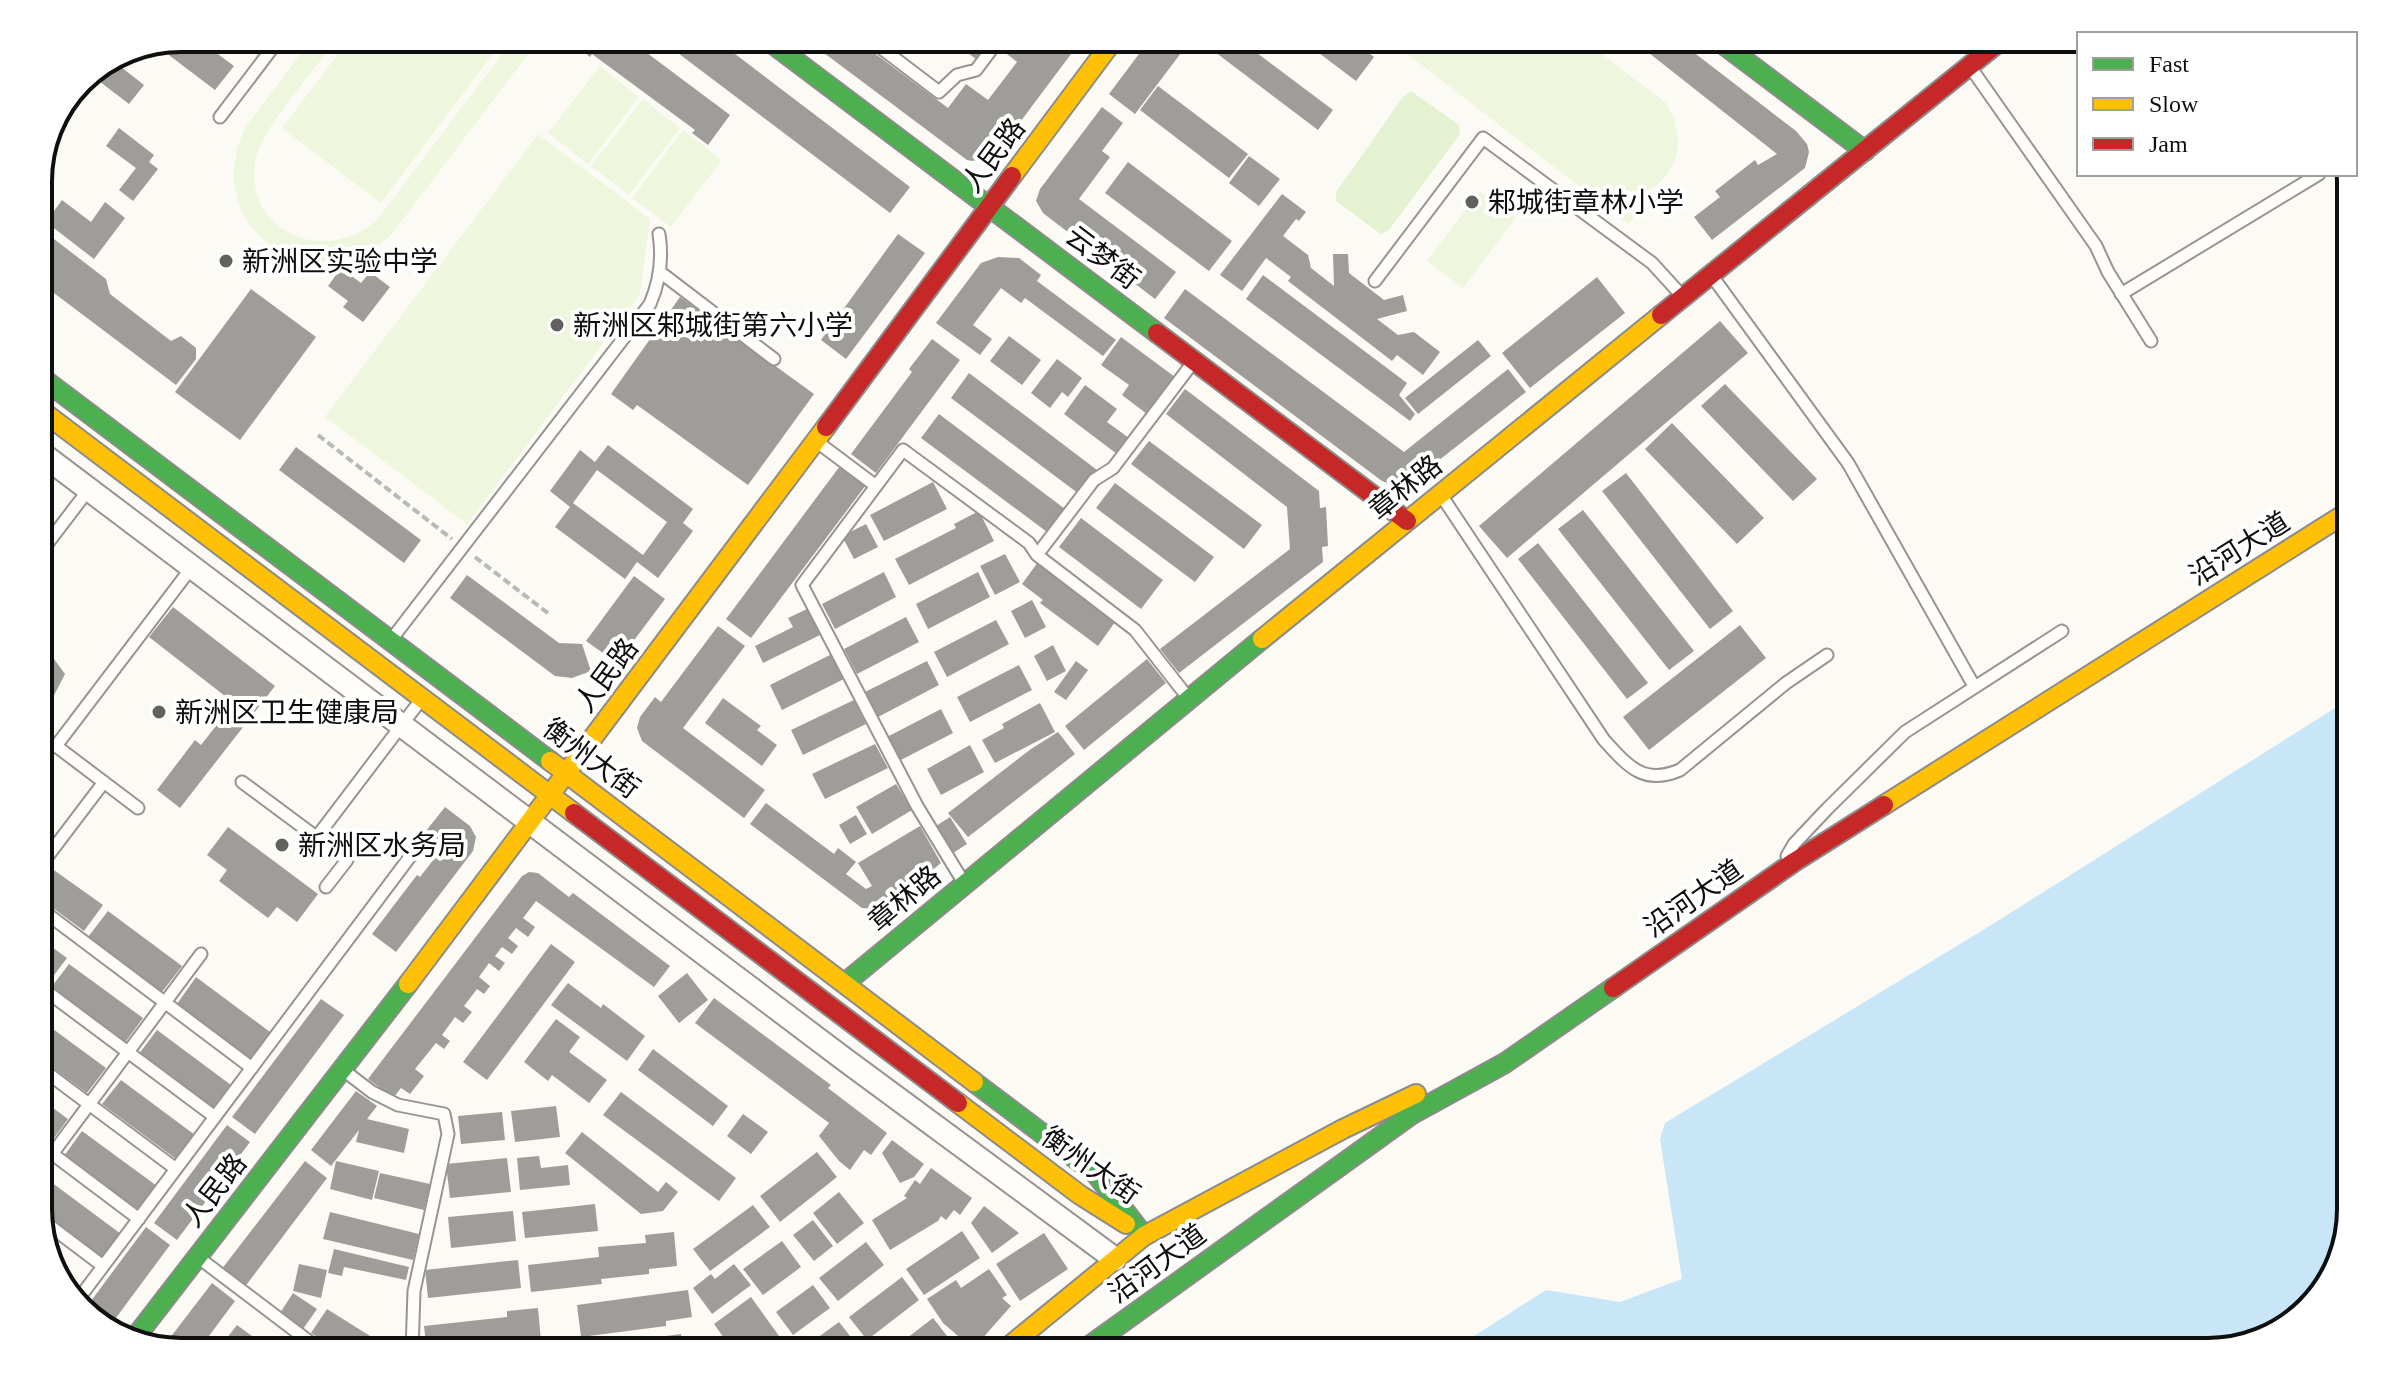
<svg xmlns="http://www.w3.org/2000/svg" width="2389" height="1390" font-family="'Times New Roman','Noto Sans SC',serif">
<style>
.green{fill:#e4f2d2}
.pitch{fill:#eef6dd}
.water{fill:#c8e6f8}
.building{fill:#9f9d99;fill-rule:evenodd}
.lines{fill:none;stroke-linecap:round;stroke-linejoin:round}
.lane-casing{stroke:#969592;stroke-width:15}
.street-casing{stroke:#969592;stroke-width:26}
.fast-casing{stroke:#8c8b89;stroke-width:22}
.slow-casing{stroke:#8c8b89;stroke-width:22}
.jam-casing{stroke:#8c8b89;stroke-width:22}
.path{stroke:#b9b9b8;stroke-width:4;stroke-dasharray:8 4;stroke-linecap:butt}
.lane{stroke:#fffefd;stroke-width:11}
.street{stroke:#fffefd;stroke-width:22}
.fast{stroke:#4caf50;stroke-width:18}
.slow{stroke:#ffc107;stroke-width:18}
.jam{stroke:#c62828;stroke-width:18}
.poi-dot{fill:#62615f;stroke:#fff;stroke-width:3}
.labels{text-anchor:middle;stroke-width:8;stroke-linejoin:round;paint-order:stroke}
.street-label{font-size:28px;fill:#0f0f0f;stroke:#fff}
.poi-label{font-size:28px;fill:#0f0f0f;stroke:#fff;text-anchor:start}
.rim{fill:none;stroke:#0f0f0f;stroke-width:4}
</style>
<rect width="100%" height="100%" fill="#fcfaf4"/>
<path class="green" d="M1411,91L1459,125L1460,134L1389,230L1381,234L1336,201V192L1403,97Z"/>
<path class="pitch" d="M313,38H338C318,66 262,128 256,158C241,229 323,268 377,220L514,38H540L392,234C308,308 195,222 247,125Z
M350,38H505L381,203L282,128Z
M1403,38H1412L1422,45V38H1581L1666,103C1693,147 1672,190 1623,200L1638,212L1628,224L1397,46Z
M600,66L639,97L588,164L548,133Z
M643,99L680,128L629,195L591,166Z
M683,130L722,160L671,227L632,198Z
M538,134L650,219L640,294L467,524L325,417Z
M1480,191L1516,218L1463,288L1427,261Z"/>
<path class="water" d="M2351,698V1210L2332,1281L2280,1333L2209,1352H1449L1546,1290L1620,1302L1682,1279L1660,1139L1665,1123L1988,927Z"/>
<path class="building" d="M181,38H196L234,66L215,90L153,43Z
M584,38H627L730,115L708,145L692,133L695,130L592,54L590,57L578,47Z
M658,38H714L910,187L890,213Z
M804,38H854L948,108L966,84L988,100L1017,62L1002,50L1011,38H1083L1000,149L996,146L988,157L972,161L967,160Z
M948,38H992L976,59Z
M1151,38H1169L1184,49L1135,114L1109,94Z
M1225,38H1237L1333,110L1318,130L1215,52Z
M1299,38H1349L1374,57L1356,81Z
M1630,38H1675L1796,131L1807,144L1809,152L1805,168L1712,240L1694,217L1720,197L1715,191L1755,160L1758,165L1777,154Z
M111,59L144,85L129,104L91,75Z
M1158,86L1248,154L1229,178L1140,110Z
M1102,107L1123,123L1102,151L1110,157L1079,199L1176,272L1155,299L1043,213L1036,201L1040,189Z
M119,128L154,155L149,162L158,169L133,201L119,190L136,168L106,146Z
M1249,156L1280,179L1259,206L1229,183Z
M1128,162L1232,241L1209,271L1105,193Z
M1282,194L1306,212L1299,221L1296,219L1283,236L1308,255L1311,268L1334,286L1333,254H1348L1349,273L1384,300L1403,295L1407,311L1377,319L1398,335L1414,332L1440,352L1423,375L1397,355L1392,361L1288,281L1291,277L1266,258L1242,291L1220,275Z
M62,200L91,222L105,202L125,218L94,259L46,222Z
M41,229L106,279L110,294L171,341L181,336L196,348V359L176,385L38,281V232Z
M898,234L925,253L846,359L821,340Z
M998,257L1019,258L1041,275L1037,281L1116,340L1103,356L1025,298L1021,303L1001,288L973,325L992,339L980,355L936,323L981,263Z
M341,268L361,283L370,272L390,287L363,322L343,307L348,301L328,286Z
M1263,275L1407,383L1399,395L1415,414L1410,421L1246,299Z
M1597,277L1625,313L1530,388L1502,353Z
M251,289L316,337L240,440L175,392Z
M1185,289L1404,452L1508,369L1526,392L1415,479L1398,485L1390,484L1382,481L1164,318Z
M680,297L814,394L748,485L637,405L633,410L611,394Z
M1720,321L1748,353L1507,558L1479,526Z
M1009,336L1041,360L1022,385L990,361Z
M1121,337L1175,377L1147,414L1122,395L1129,385L1101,365Z
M932,339L960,360L876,473L851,454L912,372L909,369Z
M1478,340L1491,356L1418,414L1405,398Z
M1057,359L1082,378L1068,397L1062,392L1050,408L1031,393Z
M969,373L1097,470L1079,494L951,398Z
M1725,384L1817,479L1793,501L1701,406Z
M1085,385L1117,409L1107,422L1129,438L1117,454L1064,414Z
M1185,389L1319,491L1320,508L1326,507L1328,546L1322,547L1323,562L1179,673L1160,649L1290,549L1287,507L1166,414Z
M939,414L1065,509L1047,532L921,438Z
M1672,423L1764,518L1737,544L1645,449Z
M1149,441L1262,525L1244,549L1131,464Z
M608,445L693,509L683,523L693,531L658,578L637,562L625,579L555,527L570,507L550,491L580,450L595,462ZM597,470L667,522L643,555L573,503Z
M296,447L421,540L404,563L279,470Z
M840,466L866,485L751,638L726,619Z
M1626,473L1733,611L1710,629L1602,491Z
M933,482L947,509L884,541L870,515Z
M1115,483L1214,557L1195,582L1096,508Z
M1583,510L1694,651L1669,670L1558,529Z
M979,511L994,541L909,585L895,559L956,528L954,524Z
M1081,518L1163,580L1141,609L1059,547Z
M866,524L878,547L854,559L842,536Z
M1538,543L1648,683L1627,699L1518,559Z
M1005,554L1020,582L995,595L980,566Z
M1038,562L1115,622L1098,646L1040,603L1043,600L1022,584Z
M884,572L896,597L835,629L822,604Z
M978,572L990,597L928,629L916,604Z
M467,575L559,643L582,644L591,671L572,678L555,676L450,598Z
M634,576L665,599L617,663L586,641Z
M1032,600L1046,627L1025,638L1011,611Z
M173,607L275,686L180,808L157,790L195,740L201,745L234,703L149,637Z
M807,609L820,635L763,663L755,646L793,627L788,618Z
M906,617L919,642L857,674L844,649Z
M996,620L1009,644L947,677L934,652Z
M1740,625L1766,658L1649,750L1623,717Z
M718,626L745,646L683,728L765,790L744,818L642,741L637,728L640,717L655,697L661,702Z
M1053,645L1066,671L1047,681L1034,656Z
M38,649L51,655L65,674L50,703L38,704Z
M832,654L844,679L782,710L770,685Z
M1147,659L1166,683L1084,750L1065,726Z
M927,661L939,685L878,717L865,692Z
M1076,661L1088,670L1066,700L1054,692Z
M1019,665L1032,690L970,722L957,697Z
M723,698L761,726L757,730L777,745L762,766L705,723Z
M854,700L866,724L803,755L791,730Z
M1040,703L1055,732L995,763L982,740L1004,728L1002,724Z
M941,709L953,733L899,761L887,737Z
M1058,732L1075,754L968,837L948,813L1031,749Z
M875,744L888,768L825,799L812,774Z
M970,745L984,772L941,795L927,769Z
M896,784L912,810L872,834L856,807Z
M766,803L834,854L838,848L856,862L846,874L866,889L872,886L858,863L920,826L941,863L889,905L876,909L862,908L750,824Z
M445,807L470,826L476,837L473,851L396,952L372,934L417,875L420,877L441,850L422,836Z
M856,815L867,834L850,844L839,825Z
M950,817L967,844L950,855L933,828Z
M228,827L318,894L297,922L277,907L268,918L219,881L227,870L207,855Z
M44,863L103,905L84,931L38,897V871Z
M529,872L538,873L569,897L573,893L670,966L654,987L536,901L523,918L535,927L528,937L516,928L508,938L518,946L512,954L502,947L495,956L505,963L499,971L489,963L479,977L490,986L484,994L477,989L464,1006L472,1012L463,1023L455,1017L442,1035L450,1041L444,1049L436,1043L415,1069L424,1076L410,1094L401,1088L393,1098L368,1079L522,876Z
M108,911L182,966L162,992L88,937Z
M38,937L67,958L48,983L38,976Z
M551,944L575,962L487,1080L463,1062Z
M69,964L143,1018L124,1044L50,989Z
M687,973L708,1000L679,1023L658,996Z
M196,977L270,1032L251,1059L177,1004Z
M568,983L601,1008L603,1004L645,1036L627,1061L551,1005Z
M714,998L831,1085L828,1088L887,1133L871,1155L864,1150L850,1170L839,1161L819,1136L829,1123L695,1023Z
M321,999L344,1015L255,1134L232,1117Z
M38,1018L106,1068L87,1093L38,1057Z
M556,1019L580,1037L569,1052L607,1080L589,1103L552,1075L548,1081L524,1062Z
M157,1030L231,1085L213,1110L138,1055Z
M653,1049L728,1106L713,1126L638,1070Z
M121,1080L195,1135L176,1159L102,1104Z
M356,1091L377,1106L367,1119L409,1129L404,1153L356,1142L359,1130L331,1166L311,1150Z
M621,1092L736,1178L719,1201L603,1115Z
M38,1097L68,1119L49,1145L38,1137Z
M556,1106L560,1137L515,1142L511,1111Z
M502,1112L505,1140L461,1144L458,1116Z
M743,1114L768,1132L751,1154L727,1136Z
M227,1125L250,1142L177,1240L154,1223Z
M82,1131L157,1186L138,1211L64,1156Z
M582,1132L658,1192L666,1182L678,1192L663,1211L641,1214L565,1153Z
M892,1140L924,1164L914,1177L900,1183L882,1153Z
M817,1152L837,1177L780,1222L760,1196Z
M539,1156L541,1168L568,1165L570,1185L520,1190L517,1158Z
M507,1158L511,1192L450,1198L446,1164Z
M305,1161L327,1178L244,1288L221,1270Z
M336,1161L379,1171L372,1200L330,1189Z
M931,1168L972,1198L960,1215L954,1210L946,1220L941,1216L938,1221L890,1250L872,1220L907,1198L904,1196L915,1180L920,1184Z
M380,1173L430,1184L424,1210L374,1198Z
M47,1179L121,1234L102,1260L38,1213V1191Z
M839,1192L864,1223L837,1244L813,1213Z
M595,1204L598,1231L525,1238L522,1212Z
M753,1205L770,1227L710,1271L693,1249Z
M984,1206L1019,1233L992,1253L971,1223Z
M513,1211L516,1241L451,1248L448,1217Z
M330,1212L419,1234L413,1260L323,1239Z
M813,1220L833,1246L814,1261L793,1235Z
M146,1227L170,1245L107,1330L85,1309Z
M962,1231L980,1258L924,1295L906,1269Z
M674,1232L677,1266L649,1269V1274L601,1279L602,1284L531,1292L528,1265L599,1257L598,1247L646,1243L645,1235Z
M1044,1233L1068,1269L1020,1301L996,1264Z
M782,1241L801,1267L763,1295L743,1269Z
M866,1242L884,1265L838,1301L819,1278Z
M334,1249L409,1267L406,1280L344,1267L342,1276L328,1273Z
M518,1260L521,1288L428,1298L425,1270Z
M299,1264L327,1270L321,1298L293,1291Z
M734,1264L751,1285L712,1314L693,1288L711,1274L715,1279Z
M53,1266L81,1287L74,1298L57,1281Z
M989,1269L1007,1295L1002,1298L1011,1306L973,1349L943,1323L927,1299L956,1280L961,1288Z
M902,1277L919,1300L867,1340L849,1317Z
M212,1283L235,1301L197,1352H181L163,1347Z
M813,1285L830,1308L793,1335L776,1312Z
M688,1290L692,1317L666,1321V1326L581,1337L577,1305Z
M293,1293L317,1309L303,1329L280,1313Z
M751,1297L779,1336L756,1352H734L714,1324Z
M538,1308L541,1341L427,1352L424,1326L507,1317V1311Z
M327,1309L378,1341L375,1345L387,1352H341L311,1333Z
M933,1318L951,1341L936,1352H889Z
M839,1322L857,1345L848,1352H798Z
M237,1325L260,1342L252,1352H216Z
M681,1334L683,1352H564L563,1350Z"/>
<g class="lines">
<defs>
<path id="lane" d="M868,38L939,92L957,75L976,70L1000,38
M1971,68L2096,246L2108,272L2151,341
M220,117L280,38
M660,272L774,359
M1712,276L1848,463L1974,686
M1375,281L1483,138L1652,263L1683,297
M2121,294L2319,174
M816,441L876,486
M1441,495L1604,740C1627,765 1643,786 1680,770L1786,683L1827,655
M38,556L89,489
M391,640L650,304C660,281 663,259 659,234
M1189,699L1135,630L1037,555L1094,480L1113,468L1194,361
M242,782L347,860L326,887
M138,808L56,746L192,567
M316,838L420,701
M1787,856L1794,844L1827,809L1905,732L2062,631
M38,869L104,782
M964,883L917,806L802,585L903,450L1029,543L1037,555
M38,907L252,1068
M38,985L215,1117
M38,1066L176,1169
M342,1069L372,1092L398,1105L444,1114L448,1134L414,1291L412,1352
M38,1143L139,1219
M38,1173L201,954
M38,1217L103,1266
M199,1258L323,1352
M77,1301L418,846"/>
<path id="street" d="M38,451L844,1059L1115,1259"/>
<path id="fast" d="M765,38L1157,333
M1715,38L1865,151
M38,375L550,761
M845,983L1262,639
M974,1082L1096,1174L1144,1236
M134,1339L408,984
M1081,1352L1412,1114L1505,1063L1613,988"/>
<path id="slow" d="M1012,176L1115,38
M38,408L574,813
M1262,639L1661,315
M550,761L974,1082
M1884,805L2351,510
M408,984L826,427
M958,1103L1080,1195L1126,1224
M1002,1352L1144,1236L1343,1129L1416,1094"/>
<path id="jam" d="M1661,315L2004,38
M1157,333L1407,521
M826,427L1012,176
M574,813L958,1103
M1613,988L1794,862L1884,805"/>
</defs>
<use href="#lane" class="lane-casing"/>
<use href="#street" class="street-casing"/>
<use href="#fast" class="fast-casing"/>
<use href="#slow" class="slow-casing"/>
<use href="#jam" class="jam-casing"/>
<path class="path" d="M318,435L452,539
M475,557L549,614"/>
<use href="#lane" class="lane"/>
<use href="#street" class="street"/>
<use href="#fast" class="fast"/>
<use href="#slow" class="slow"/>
<use href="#jam" class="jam"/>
</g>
<g class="poi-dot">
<circle cx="1472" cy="202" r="8"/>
<circle cx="226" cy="261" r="8"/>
<circle cx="557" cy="325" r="8"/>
<circle cx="159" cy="712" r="8"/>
<circle cx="282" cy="845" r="8"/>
</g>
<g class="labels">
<g class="street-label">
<text transform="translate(993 155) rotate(-53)" y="10">人民路</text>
<text transform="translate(1103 257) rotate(37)" y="10">云梦街</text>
<text transform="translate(1405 487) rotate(-39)" y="10">章林路</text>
<text transform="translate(2239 548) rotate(-32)" y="10">沿河大道</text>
<text transform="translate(606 675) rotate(-53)" y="10">人民路</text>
<text transform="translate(592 758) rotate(37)" y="10">衡州大街</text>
<text transform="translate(904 898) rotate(-40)" y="10">章林路</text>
<text transform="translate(1693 898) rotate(-35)" y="10">沿河大道</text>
<text transform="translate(1091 1165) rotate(35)" y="10">衡州大街</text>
<text transform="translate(214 1190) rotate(-52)" y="10">人民路</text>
<text transform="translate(1157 1263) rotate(-36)" y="10">沿河大道</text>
</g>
<g class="poi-label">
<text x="1488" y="212">邾城街章林小学</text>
<text x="242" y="271">新洲区实验中学</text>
<text x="573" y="335">新洲区邾城街第六小学</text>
<text x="175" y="722">新洲区卫生健康局</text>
<text x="298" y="855">新洲区水务局</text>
</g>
</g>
<path d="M0 0H2389V1390H0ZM181 52H2208A129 129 0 0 1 2337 181V1209A129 129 0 0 1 2208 1338H181A129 129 0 0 1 52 1209V181A129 129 0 0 1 181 52Z" fill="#fff" fill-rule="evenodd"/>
<path class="rim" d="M181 52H2208A129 129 0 0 1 2337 181V1209A129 129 0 0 1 2208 1338H181A129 129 0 0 1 52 1209V181A129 129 0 0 1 181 52Z"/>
<rect x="2077" y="32" width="280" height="144" fill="#ffffff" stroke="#9f9f9f" stroke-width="2"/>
<rect x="2093" y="58" width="40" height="12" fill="#4caf50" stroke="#9f9f9f" stroke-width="2"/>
<text x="2149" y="72" font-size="24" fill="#0f0f0f">Fast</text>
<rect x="2093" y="98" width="40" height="12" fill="#ffc107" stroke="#9f9f9f" stroke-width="2"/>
<text x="2149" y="112" font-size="24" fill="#0f0f0f">Slow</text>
<rect x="2093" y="138" width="40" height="12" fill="#c62828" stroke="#9f9f9f" stroke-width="2"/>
<text x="2149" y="152" font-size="24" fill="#0f0f0f">Jam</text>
</svg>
